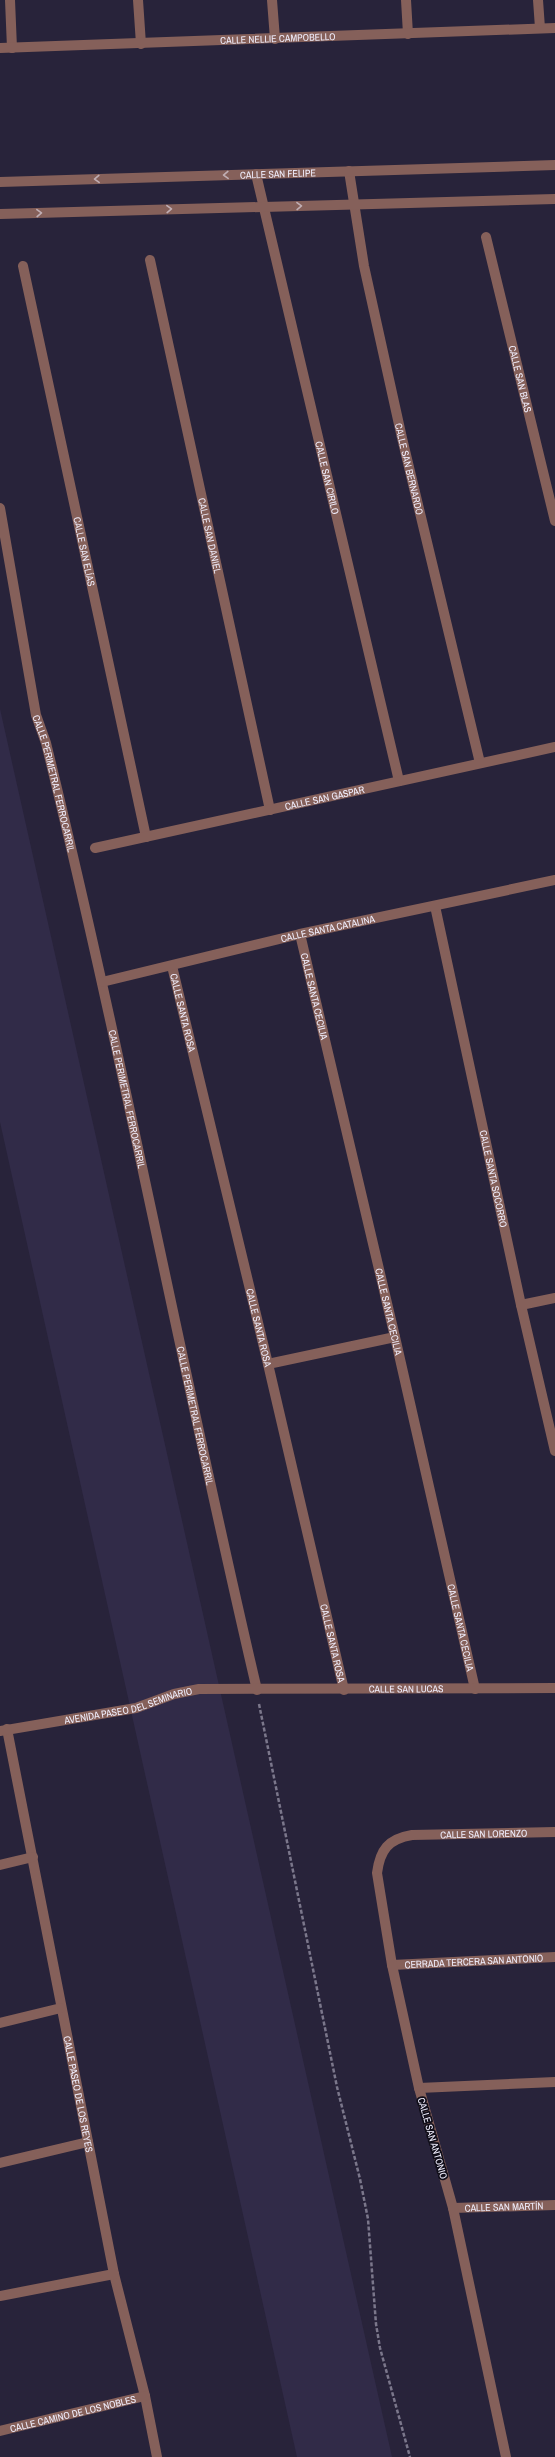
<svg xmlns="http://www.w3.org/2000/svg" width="555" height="2457" font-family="'Archivo Narrow',sans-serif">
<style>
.built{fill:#312b48}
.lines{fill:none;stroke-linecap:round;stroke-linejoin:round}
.path{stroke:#7b778b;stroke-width:2.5;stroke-dasharray:4 2;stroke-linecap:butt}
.street{stroke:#85605a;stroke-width:10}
.oneway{stroke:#c0aeb4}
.labels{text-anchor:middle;stroke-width:3.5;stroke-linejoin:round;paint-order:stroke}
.street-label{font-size:10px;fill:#f0eefd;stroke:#100e19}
</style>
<rect width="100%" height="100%" fill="#28233a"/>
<path class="built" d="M0,709L392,2457H297L0,1122Z"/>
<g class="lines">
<path class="path" d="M259,1704L337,2087L360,2179L368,2219L376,2324L380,2348L410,2457"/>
<g class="street">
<path d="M10,0L12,48"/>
<path d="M138,0L141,44"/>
<path d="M272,0L275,39"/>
<path d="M406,0L408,34"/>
<path d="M538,0L540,28"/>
<path id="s1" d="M0,48L555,28"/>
<path id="s2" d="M349,171L364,266L402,438L480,763"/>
<path id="s3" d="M256,174L399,781"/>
<path id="s4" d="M0,182L555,165"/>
<path d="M0,214L555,199"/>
<path id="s5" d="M486,237L555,521"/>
<path id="s6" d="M150,260L270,810"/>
<path id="s7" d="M23,266L146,837"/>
<path id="s8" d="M0,508L36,715L46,743C123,1057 183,1375 257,1690"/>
<path id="s9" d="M95,848L555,747"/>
<path id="s10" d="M435,906L521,1305L555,1451"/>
<path id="s11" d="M300,934L395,1337L475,1689"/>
<path id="s12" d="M172,966L268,1364L344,1690"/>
<path id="s13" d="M102,982L300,934L555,880"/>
<path d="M521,1305L555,1298"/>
<path d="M268,1364L395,1337"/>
<path id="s14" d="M7,1729L114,2274L145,2396L157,2457"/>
<path id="s15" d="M0,1731L136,1708L174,1694L199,1689L555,1688"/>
<path d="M0,1865L33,1857"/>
<path id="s16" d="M392,1965L555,1957"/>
<path d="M0,2023L61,2008"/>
<path d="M419,2088L555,2082"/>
<path d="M0,2163L88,2142"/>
<path id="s17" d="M453,2208L555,2205"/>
<path d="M0,2296L114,2274"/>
<path id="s18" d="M0,2431L145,2396"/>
<path id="s19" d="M506,2457L453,2208L419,2088L392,1965L377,1873C380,1850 388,1839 412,1835L555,1832"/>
</g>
</g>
<defs><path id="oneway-chevron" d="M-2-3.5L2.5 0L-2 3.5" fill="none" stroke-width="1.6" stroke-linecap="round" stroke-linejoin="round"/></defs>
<g class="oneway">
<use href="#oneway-chevron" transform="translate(226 175) rotate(178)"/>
<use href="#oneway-chevron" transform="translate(97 179) rotate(178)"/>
<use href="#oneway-chevron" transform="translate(299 206) rotate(-1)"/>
<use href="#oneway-chevron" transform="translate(169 209) rotate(-2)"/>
<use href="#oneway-chevron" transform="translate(39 213) rotate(-2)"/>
</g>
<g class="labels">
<g class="street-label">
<text dy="4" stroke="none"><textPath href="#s1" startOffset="278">CALLE NELLIE CAMPOBELLO</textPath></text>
<text dy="4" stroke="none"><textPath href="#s4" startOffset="278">CALLE SAN FELIPE</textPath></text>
<text dy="4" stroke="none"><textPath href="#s5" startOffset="146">CALLE SAN BLAS</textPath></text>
<text dy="4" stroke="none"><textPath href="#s2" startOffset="304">CALLE SAN BERNARDO</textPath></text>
<text dy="4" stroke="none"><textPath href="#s3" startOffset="312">CALLE SAN CIRILO</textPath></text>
<text dy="4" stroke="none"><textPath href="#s6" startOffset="282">CALLE SAN DANIEL</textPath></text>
<text dy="4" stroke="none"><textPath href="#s7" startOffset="292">CALLE SAN ELÍAS</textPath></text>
<text dy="4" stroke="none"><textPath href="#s8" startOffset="281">CALLE PERIMETRAL FERROCARRIL</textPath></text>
<text dy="4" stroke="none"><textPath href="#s9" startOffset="235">CALLE SAN GASPAR</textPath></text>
<text dy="4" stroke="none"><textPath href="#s13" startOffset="232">CALLE SANTA CATALINA</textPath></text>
<text dy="4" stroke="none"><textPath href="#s11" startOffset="64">CALLE SANTA CECILIA</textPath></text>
<text dy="4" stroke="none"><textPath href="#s12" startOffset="48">CALLE SANTA ROSA</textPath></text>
<text dy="4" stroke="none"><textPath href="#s8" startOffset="605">CALLE PERIMETRAL FERROCARRIL</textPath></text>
<text dy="4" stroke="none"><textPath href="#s10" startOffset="279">CALLE SANTA SOCORRO</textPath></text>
<text dy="4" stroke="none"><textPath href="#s11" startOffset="388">CALLE SANTA CECILIA</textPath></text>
<text dy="4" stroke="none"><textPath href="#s12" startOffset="372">CALLE SANTA ROSA</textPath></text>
<text dy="4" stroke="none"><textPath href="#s8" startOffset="929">CALLE PERIMETRAL FERROCARRIL</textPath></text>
<text dy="4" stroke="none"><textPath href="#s11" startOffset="712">CALLE SANTA CECILIA</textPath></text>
<text dy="4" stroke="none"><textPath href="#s12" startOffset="696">CALLE SANTA ROSA</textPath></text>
<text dy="4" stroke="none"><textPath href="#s15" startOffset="411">CALLE SAN LUCAS</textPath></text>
<text dy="4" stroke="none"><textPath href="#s15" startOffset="131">AVENIDA PASEO DEL SEMINARIO</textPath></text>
<text dy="4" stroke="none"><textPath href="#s19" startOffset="727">CALLE SAN LORENZO</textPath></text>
<text dy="4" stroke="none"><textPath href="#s16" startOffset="82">CERRADA TERCERA SAN ANTONIO</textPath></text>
<text dy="4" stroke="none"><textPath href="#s14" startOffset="372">CALLE PASEO DE LOS REYES</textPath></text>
<text transform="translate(433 2138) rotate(74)" y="4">CALLE SAN ANTONIO</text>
<text dy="4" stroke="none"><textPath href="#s17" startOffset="51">CALLE SAN MARTÍN</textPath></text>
<text dy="4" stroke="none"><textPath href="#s18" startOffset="75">CALLE CAMINO DE LOS NOBLES</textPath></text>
</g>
</g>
</svg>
